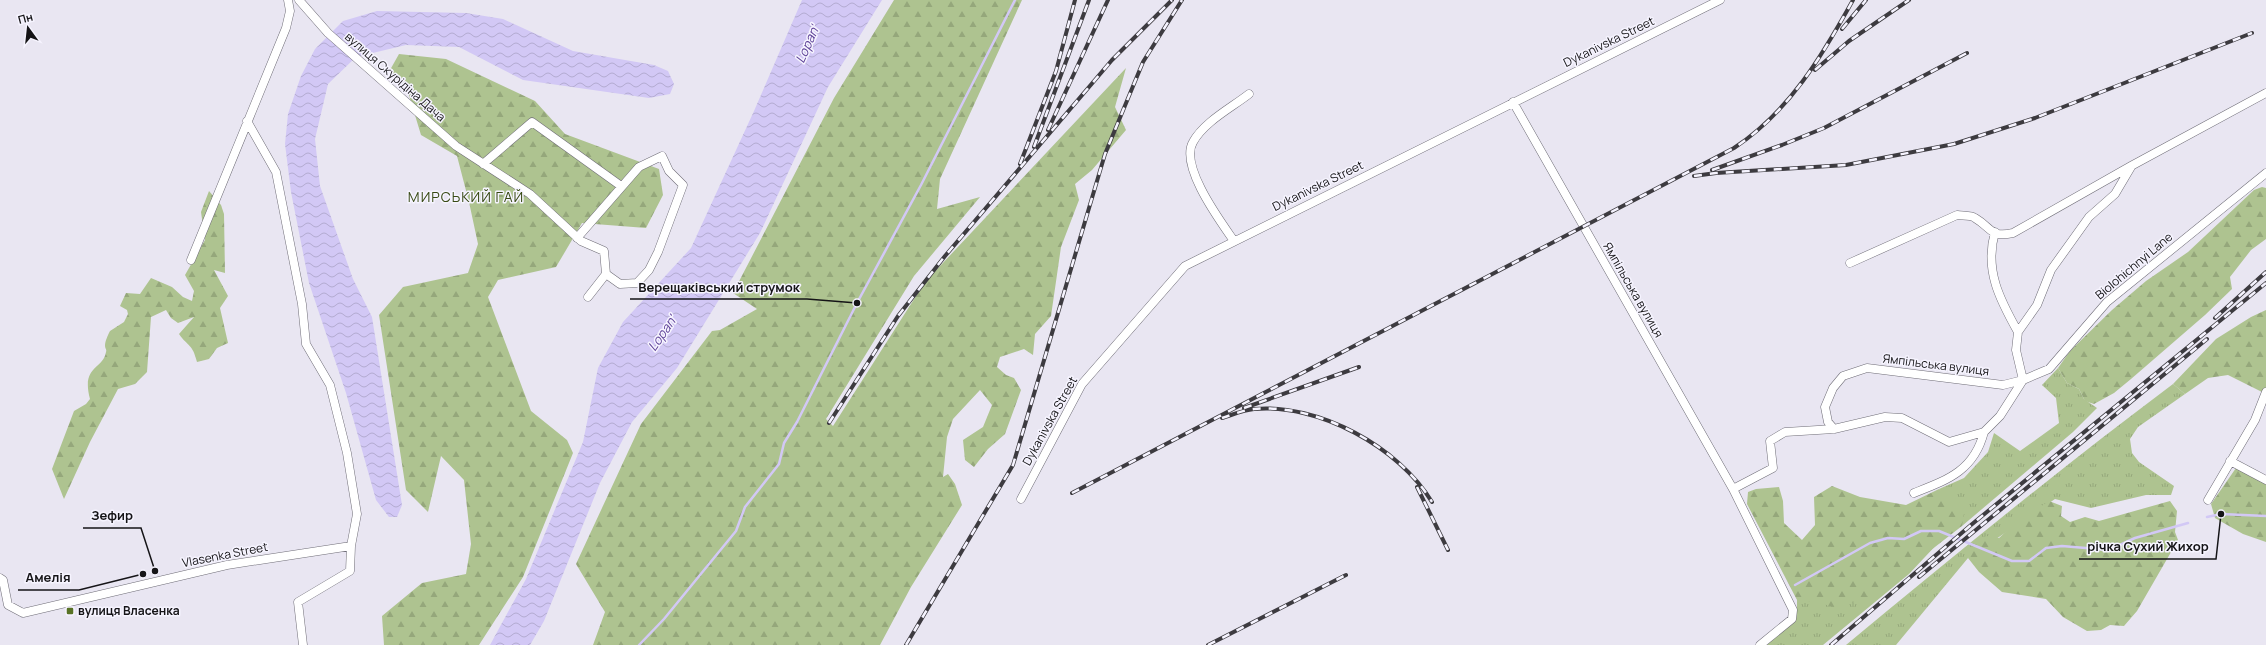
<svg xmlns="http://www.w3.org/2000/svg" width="2266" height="645" font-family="Manrope,sans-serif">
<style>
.grass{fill:url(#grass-tufts)}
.forest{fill:url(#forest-firs)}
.water{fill:url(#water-waves)}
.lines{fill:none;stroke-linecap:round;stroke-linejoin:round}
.stream{stroke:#d2c8f5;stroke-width:2.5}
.street-casing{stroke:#6f6d77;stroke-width:9}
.street{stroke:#fff;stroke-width:8}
.rail-casing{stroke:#3d3b40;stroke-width:4}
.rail{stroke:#f6f4ff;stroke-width:2.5;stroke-dasharray:8;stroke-linecap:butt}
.poi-dot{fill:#587225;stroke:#f6f4ff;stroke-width:1.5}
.labels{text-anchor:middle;stroke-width:3;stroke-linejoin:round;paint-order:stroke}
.street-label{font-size:12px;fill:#151417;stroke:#f6f4ff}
.poi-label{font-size:12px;font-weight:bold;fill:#151417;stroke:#f6f4ff;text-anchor:start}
.water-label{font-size:13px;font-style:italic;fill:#5f4399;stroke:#f6f4ff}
.quarter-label{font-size:14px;letter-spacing:1px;fill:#384a15;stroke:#f6f4ff}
.leader{fill:none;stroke:#151417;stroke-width:1.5}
.callout-dot{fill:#151417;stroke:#f6f4ff;stroke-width:1.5}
.callout-label{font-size:13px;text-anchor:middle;font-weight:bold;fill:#151417;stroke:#f6f4ff;stroke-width:3;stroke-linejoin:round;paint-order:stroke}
</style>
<defs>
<pattern id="grass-tufts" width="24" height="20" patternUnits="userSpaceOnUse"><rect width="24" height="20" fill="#aec390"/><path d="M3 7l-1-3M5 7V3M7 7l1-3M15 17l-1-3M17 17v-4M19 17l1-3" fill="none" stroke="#95a77b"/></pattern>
<pattern id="forest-firs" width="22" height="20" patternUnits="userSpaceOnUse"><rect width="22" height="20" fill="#aec390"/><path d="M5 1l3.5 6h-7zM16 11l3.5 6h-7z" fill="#95a77b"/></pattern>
<pattern id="water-waves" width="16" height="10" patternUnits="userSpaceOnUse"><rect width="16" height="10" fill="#d2c8f5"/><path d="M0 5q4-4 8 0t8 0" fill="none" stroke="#b3abd1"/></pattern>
</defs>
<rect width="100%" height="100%" fill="#e9e6f2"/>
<path class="grass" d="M2058,368L2067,383L2079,389L2084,399L2097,408L2073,432L1962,526L1939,489L1964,478L1988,452L1994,433L2020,451L2059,423L2056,398L2042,385Z
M2173,384L2185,394L2138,427L2130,439L2132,453L2139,462L2174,486L2171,495H2146L2091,508L2055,499L1968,558L1896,645H1846C1953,556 2061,468 2173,384Z
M1940,541L1909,574L1823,645H1767L1797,614V600L1847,592Z"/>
<path class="forest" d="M894,0H1022L940,179L937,209L980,197L914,276L826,419L833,426L925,282L1126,68L1115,107L1126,130L1092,170L1075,184L1079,200L1061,247L1051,316L1035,334L1033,355L1024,349L1000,357L997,367L1006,375L1014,378L1021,390L1005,434L988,449L974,467L965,460L963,440L983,427L992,405L980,390L953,419L947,437L943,477L948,474L955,484L962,505L911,587L880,645H593L605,612L576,564L641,424L712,331L720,330L757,309L733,293L834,98Z
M399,54L446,59L535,101L565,134L659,169L663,195L646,228L582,223L556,267L498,280L488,297L531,411L567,440L573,453L523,577L479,645H384L382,616L422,583L466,574L471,544L464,480L441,456L428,512L406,490L379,315L403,287L468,273L478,244L469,202L457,156L421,135L408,92L390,70Z
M2262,187L2266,188V239L2251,250L2230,277L2232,289L2205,315L2131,379L2114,393L2094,404L2085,401L2079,389L2067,383L2058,368L2070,351L2112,310L2146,281L2188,252L2254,190Z
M209,191L221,205L224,214L225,273L214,270L228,296L220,308L228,343L217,348L209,359L197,362C192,343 189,348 179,334L194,317L178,323L171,318L166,310L151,317L147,372L135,384L118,389L90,442L64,499L52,469L74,411L86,404L90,399C81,365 103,370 106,352C107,350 105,348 105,346C105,341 108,335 110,331L124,322L128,314L127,310L120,306L126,293L140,294L151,278L172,287L183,297L192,301L194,291L185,275L205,240L201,212Z
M2266,310V394L2228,375L2208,378L2185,394L2173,384L2216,339L2251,317Z
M2236,468L2266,481V542L2243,534L2215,518L2211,504Z
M1832,486L1860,497L1906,505L1939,489L1964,513L1962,526L1886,585L1860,601L1833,607L1817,602L1797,600L1747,504L1748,492L1756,489L1779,487L1783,501L1784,523L1802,540L1815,525L1814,497Z
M2049,501L2062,506L2061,516L2070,522L2085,517L2099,521L2170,501L2177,511L2175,532L2178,540L2137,611L2124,626L2110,625L2101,630L2087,631L2063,617L2046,599L2002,592L1979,572L1968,558L1972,549L1986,536L1999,538L2014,524Z"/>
<path class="water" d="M802,0H882L828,87L760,233L677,368L632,422L600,483L544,621L530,645H490L526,579L583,442L598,368L623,322L691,248L754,111Z
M377,11L466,13L503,19L573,51L654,65L668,71L674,84L670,94L649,98L523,80L459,47L406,45L356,57L328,84L315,139L320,186L353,279L372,317L402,505L397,517H389L376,500L346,393L309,283L291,192L285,144L288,114L301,76L315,49L343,21Z"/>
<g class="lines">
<path class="stream" d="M2207,517L2221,514L2266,516
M1795,585L1870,543L1888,538L1904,539L1921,531H1939L2012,561H2029L2046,548L2062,546L2109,550L2135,538L2188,523
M639,645L664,619L736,531L745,507L779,464L784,443L797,422L857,303L921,185L1015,0"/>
<defs>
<path id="street" d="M299,0L328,33L456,146L530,194L581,241L604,251L606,274L588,297
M1513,102L1733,489L1793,610L1792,619L1760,645
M247,121L276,172L302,304L306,344L330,385L347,453L357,514L351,546L350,571L298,602L303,645
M483,164L532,122L621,186
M1995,232C1984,270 2000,300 2018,332
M577,238L639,167L662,156L669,171L683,185L658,252L649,270L637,283L620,284L606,274
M1234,241C1221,222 1179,166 1193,142C1204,122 1231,108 1249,94
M191,260L286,28L290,11L288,0
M1850,263L1957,215C1962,216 1971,215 1975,218C1992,228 1990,238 2013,233L2131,166L2266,93
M2023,380L2016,350L2018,332L2037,305L2051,270L2089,217L2115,194L2131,167
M1834,429L1828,422L1825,407L1833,388L1843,376L1867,368L2003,385L2023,380L2049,369L2107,302L2266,173
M2230,461L2266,480
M1733,489L1773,468L1770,441L1785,432L1834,429L1885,417L1902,418L1949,442L1984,432L2000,416L2023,380
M1914,493C1947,480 1974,471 1984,432
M1021,499L1082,384L1185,266L1720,0
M2208,500L2255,420L2266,392
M0,578L3,580L8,605L23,613L227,565L351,546"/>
</defs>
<use href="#street" class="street-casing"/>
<use href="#street" class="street"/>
<defs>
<path id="rail" d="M1842,29L1866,0
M1815,70L1849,41L1909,0
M1048,130L1108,0
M1034,147L1089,0
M1020,164L1056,71L1075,0
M1712,170L1782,145L1824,128L1967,53
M1694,176L1716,173L1846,165L1954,144L2035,118L2252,33
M2215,318L2266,272
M1244,408L1359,367
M1222,418C1232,415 1243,410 1254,409C1318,403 1399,447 1432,502
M829,423L898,316L945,256L1112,60L1172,0
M1417,487L1448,550
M1072,493L1734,148C1789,112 1822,56 1853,0
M1919,577L2207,339
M906,645L1013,465L1105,154L1143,62L1182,0
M1208,645L1346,575
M1831,645L1971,525L2266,283"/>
</defs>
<use href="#rail" class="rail-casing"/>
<use href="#rail" class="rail"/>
</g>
<rect class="poi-dot" x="66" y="607" width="8" height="8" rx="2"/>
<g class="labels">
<g class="street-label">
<text transform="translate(1609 42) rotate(-26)" y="4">Dykanivska Street</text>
<text transform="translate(395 77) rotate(41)" y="4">вулиця Скурідіна Дача</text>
<text transform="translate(1318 186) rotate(-26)" y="4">Dykanivska Street</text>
<text transform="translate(2134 266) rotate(-40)" y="4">Biolohichnyi Lane</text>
<text transform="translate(1633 290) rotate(60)" y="4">Ямпільська вулиця</text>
<text transform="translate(1936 365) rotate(7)" y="4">Ямпільська вулиця</text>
<text transform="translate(1050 421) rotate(-61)" y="4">Dykanivska Street</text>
<text transform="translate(225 555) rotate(-11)" y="4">Vlasenka Street</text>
</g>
<g class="poi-label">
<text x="78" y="615">вулиця Власенка</text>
</g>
<g class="water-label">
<text transform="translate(807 44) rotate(-66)" y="5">Lopan'</text>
<text transform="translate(662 333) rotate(-55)" y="5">Lopan'</text>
</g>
<g class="quarter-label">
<text x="466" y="202">МИРСЬКИЙ ГАЙ</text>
</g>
</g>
<path class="leader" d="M857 303L807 299H630M155 571L141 528H83M2221 514L2216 559H2079M143 574L79 590H18"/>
<g class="callout-dot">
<circle cx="857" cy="303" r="4"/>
<circle cx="155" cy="571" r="4"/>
<circle cx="2221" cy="514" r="4"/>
<circle cx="143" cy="574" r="4"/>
</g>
<g class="callout-label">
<text x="719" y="292">Верещаківський струмок</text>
<text x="112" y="520">Зефир</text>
<text x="2148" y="551">річка Сухий Жихор</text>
<text x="48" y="582">Амелія</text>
</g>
<g transform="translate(28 28) rotate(345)" stroke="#f6f4ff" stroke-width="3" paint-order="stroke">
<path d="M0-3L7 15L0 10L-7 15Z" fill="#151417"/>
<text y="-6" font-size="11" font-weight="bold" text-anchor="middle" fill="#151417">Пн</text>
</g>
</svg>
